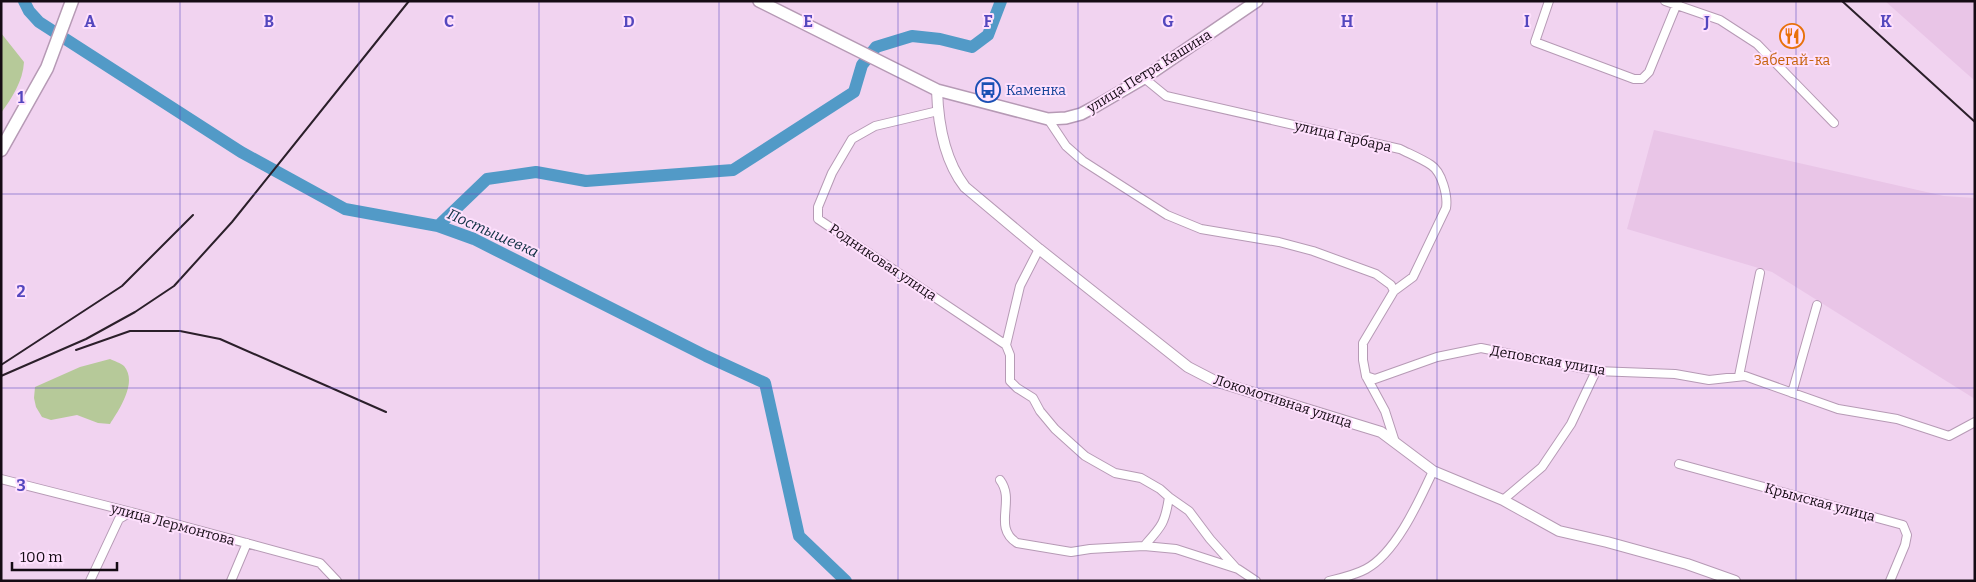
<svg xmlns="http://www.w3.org/2000/svg" width="1976" height="582" font-family="Bitter,serif">
<style>
.built{fill:#e9c5e7}
.green{fill:#b6c999}
.lines{fill:none;stroke-linecap:round;stroke-linejoin:round}
.river{stroke:#529ac7;stroke-width:12}
.minor-casing{stroke:#b69ab5;stroke-width:10}
.tertiary-casing{stroke:#b69ab5;stroke-width:12}
.secondary-casing{stroke:#b69ab5;stroke-width:14}
.primary-casing{stroke:#b69ab5;stroke-width:15}
.minor{stroke:#fff;stroke-width:8}
.tertiary{stroke:#fff;stroke-width:10}
.secondary{stroke:#fff;stroke-width:11}
.primary{stroke:#fff;stroke-width:12}
.rail{stroke:#2b1f2a;stroke-width:2}
.grid{fill:none;stroke:#5447be;stroke-width:1;stroke-opacity:0.55}
.labels{text-anchor:middle;stroke-width:4;stroke-linejoin:round;paint-order:stroke}
.food-label{font-size:14px;fill:#c56008;stroke:#fee0fd}
.street-label{font-size:14px;fill:#150b14;stroke:#fee0fd}
.transit-label{font-size:14px;fill:#164399;stroke:#fee0fd;text-anchor:start}
.water-label{font-size:15px;font-style:italic;fill:#0c2d40;stroke:#fee0fd}
.grid-label{font-size:16px;text-anchor:middle;font-weight:bold;fill:#5447be;stroke:#fee0fd;stroke-width:4;stroke-linejoin:round;paint-order:stroke}
</style>
<rect width="100%" height="100%" fill="#f1d3f0"/>
<path class="built" d="M1885,1H1975V81Z
M1654,130L1944,196L1975,198V399L1772,272L1627,229Z"/>
<path class="green" d="M1,33L24,62C23,81 12,98 1,113Z
M110,359C114,361 121,363 124,366C138,382 119,410 110,424L98,423L77,415L51,420L42,417L36,407L34,398L35,387L80,367Z"/>
<g class="lines">
<path class="river" d="M24,1L29,11L39,22L241,152L345,209L438,226L474,239L706,356L765,383L799,536L846,581
M438,226L487,179L536,172L586,181L733,170L854,92L862,65L876,47L912,36L940,39L972,47L988,35L1001,1"/>
<defs>
<path id="minor" d="M1549,1L1535,42L1634,79H1642L1649,72L1678,1
M1665,1L1720,20L1757,44L1834,123
M1144,78L1166,96L1400,149C1410,154 1422,159 1431,165C1442,172 1448,196 1446,208L1413,277L1394,291
M938,111L875,126L852,139L832,173L818,207V219L1006,345L1010,355V381L1017,388L1033,398L1040,411L1055,429L1085,456L1115,473L1141,478L1160,489L1169,497C1165,524 1161,527 1144,546
M1048,119L1066,146L1083,161L1167,215L1201,229L1279,242L1313,251L1376,274L1391,285L1394,291L1363,343V360L1366,376L1385,411L1395,442
M1006,345L1020,286L1039,249
M1366,376L1375,379L1437,357L1481,348L1596,371L1675,374L1709,380L1745,376L1838,409L1897,419L1949,436L1975,422
M1739,376L1760,273
M1792,393L1817,305
M1679,464L1903,525L1907,535L1905,545L1890,581
M1,479L131,512L320,563L337,581
M1000,480C1016,501 992,527 1017,543L1071,552L1090,549L1144,546L1176,549L1238,569L1256,581
M1169,497L1189,511L1210,539L1236,568
M1503,500L1542,467L1571,424L1596,371
M90,581L119,519L131,512
M231,581L247,543
M1329,581C1342,578 1355,575 1366,569C1396,553 1419,501 1433,471"/>
<path id="tertiary" d="M937,90C938,123 944,160 965,187L1039,249L1188,367L1215,381L1381,432L1433,471L1503,500L1559,531L1607,542L1687,564L1735,581"/>
<path id="secondary" d="M759,1L937,90L1048,119L1066,118L1081,114L1096,106L1144,78L1257,1"/>
<path id="primary" d="M1,150L47,68L72,1"/>
</defs>
<use href="#minor" class="minor-casing"/>
<use href="#tertiary" class="tertiary-casing"/>
<use href="#secondary" class="secondary-casing"/>
<use href="#primary" class="primary-casing"/>
<use href="#minor" class="minor"/>
<use href="#tertiary" class="tertiary"/>
<use href="#secondary" class="secondary"/>
<use href="#primary" class="primary"/>
<path class="rail" d="M1842,1L1975,122
M76,350L130,331H180L220,339L386,412
M1,365L122,286L193,215
M1,376L86,339L135,312L174,286L232,222L409,1"/>
</g>
<path class="grid" d="M180,1V581M359,1V581M539,1V581M719,1V581M898,1V581M1078,1V581M1257,1V581M1437,1V581M1617,1V581M1796,1V581M1,194H1975M1,388H1975"/>
<defs>
<symbol id="restaurant-ring" viewBox="-11 -11 22 22"><circle r="9.5" fill="#fee0fd" stroke="#e8710a" stroke-width="1.5"/><path d="M-5-6h1v4h1v-4h1v4h1v-4h1v5L-1.5 .5V6h-2V.5L-5-1ZM5-6V6H3V1.5H1.5Q1.5-4 5-6Z" fill="#e8710a"/></symbol>
<symbol id="bus-ring" viewBox="-11 -11 22 22"><circle r="9.5" fill="#fee0fd" stroke="#1a4fb4" stroke-width="1.5"/><path d="M-5-6H5V4H4V6H2V4H-2V6H-4V4H-5ZM-3.5-4V0h7V-4ZM-3.5 1.2v1.5H-2V1.2ZM2 1.2v1.5H3.5V1.2Z" fill="#1a4fb4"/></symbol>
</defs>
<g fill-rule="evenodd">
<use href="#restaurant-ring" x="1778" y="22" width="28" height="28"/>
<use href="#bus-ring" x="974" y="76" width="28" height="28"/>
</g>
<g class="labels">
<g class="food-label">
<text x="1792" y="65">Забегай-ка</text>
</g>
<g class="street-label">
<text transform="translate(1149 71) rotate(-32)" y="5">улица Петра Кашина</text>
<text transform="translate(1343 136) rotate(13)" y="5">улица Гарбара</text>
<text transform="translate(883 262) rotate(34)" y="5">Родниковая улица</text>
<text transform="translate(1548 360) rotate(10)" y="5">Деповская улица</text>
<text transform="translate(1283 401) rotate(18)" y="5">Локомотивная улица</text>
<text transform="translate(1820 502) rotate(15)" y="5">Крымская улица</text>
<text transform="translate(173 524) rotate(15)" y="5">улица Лермонтова</text>
</g>
<g class="transit-label">
<text x="1006" y="95">Каменка</text>
</g>
<g class="water-label">
<text transform="translate(493 233) rotate(24)" y="5">Постышевка</text>
</g>
</g>
<g class="grid-label">
<text x="90" y="27">A</text>
<text x="269" y="27">B</text>
<text x="449" y="27">C</text>
<text x="629" y="27">D</text>
<text x="808" y="27">E</text>
<text x="988" y="27">F</text>
<text x="1168" y="27">G</text>
<text x="1347" y="27">H</text>
<text x="1527" y="27">I</text>
<text x="1707" y="27">J</text>
<text x="1886" y="27">K</text>
<text x="21" y="103">1</text>
<text x="21" y="297">2</text>
<text x="21" y="491">3</text>
</g>
<rect width="1976" height="582" fill="none" stroke="#150b14" stroke-width="5"/>
<path d="M12 562v8h105v-8" fill="none" stroke="#150b14" stroke-width="2.5"/>
<text x="20" y="562" font-size="15" fill="#150b14" stroke="#fee0fd" stroke-width="4" paint-order="stroke">100 m</text>
</svg>
